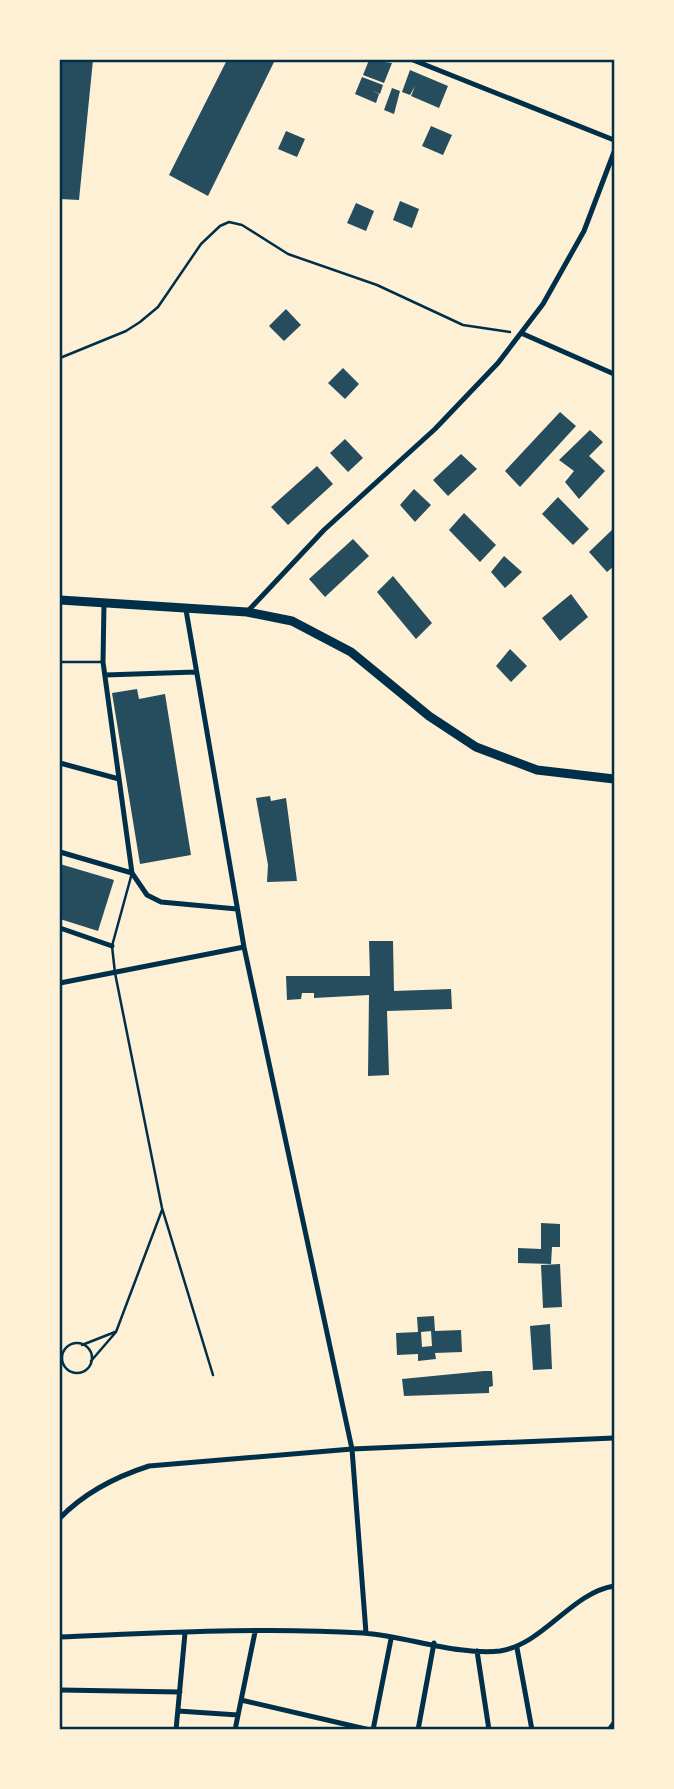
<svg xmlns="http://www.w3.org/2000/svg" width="674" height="1789" font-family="Jost,sans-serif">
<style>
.building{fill:#264d5e;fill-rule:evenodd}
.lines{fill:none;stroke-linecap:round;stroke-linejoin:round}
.path{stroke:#003049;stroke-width:2.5}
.service{stroke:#003049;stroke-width:2.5}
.minor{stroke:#003049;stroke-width:5}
.primary{stroke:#003049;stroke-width:9}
.neatline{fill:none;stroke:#003049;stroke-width:2.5}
</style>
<rect width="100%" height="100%" fill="#fdf0d5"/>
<path class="building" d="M60,60H93L79,200L60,199Z
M227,60H275L208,196L169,175Z
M369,60L392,63L384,83L363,75Z
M410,70L448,86L439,108L411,96L415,86L410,95L402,92Z
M362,77L383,85L380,94L371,90L379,94L376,103L355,94Z
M392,88L400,91L394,114L384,110Z
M431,126L452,135L443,155L422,146Z
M286,131L305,139L297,157L278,149Z
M400,201L419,209L412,228L393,220Z
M356,203L374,211L366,231L347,223Z
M286,309L301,325L284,341L269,326Z
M343,368L359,384L345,399L328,383Z
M560,412L576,426L520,487L505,471Z
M590,430L603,442L589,456L605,471L579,499L565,482L574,471L559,460Z
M345,439L363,458L348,472L330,453Z
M461,454L477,469L448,496L433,480Z
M317,466L333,484L288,525L271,507Z
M414,489L431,505L415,522L400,505Z
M558,497L589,529L573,545L542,514Z
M464,513L496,545L480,562L449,530Z
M614,528V566L607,572L589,552Z
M353,539L369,556L325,597L309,579Z
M504,556L522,572L505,588L491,572Z
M393,576L432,623L416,639L377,592Z
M571,594L588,617L560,641L542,618Z
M510,649L527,666L511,682L496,666Z
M137,689L139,699L165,694L191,855L140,864L112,693Z
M270,796L271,801L286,798L297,881L267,882L268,865L256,798Z
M60,864L114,880L98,931L60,919Z
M369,941H393L394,991L451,989L452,1009L387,1011L389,1075L368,1076L369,995L314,998V993H302L301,999L287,1000L286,976H370Z
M541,1223L560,1224V1247H552L551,1264L518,1263V1248L541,1249Z
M560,1264L562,1307L543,1308L541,1265Z
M434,1316L435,1331L461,1330L462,1352L435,1353L436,1359L418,1361V1354L397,1355L396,1333L418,1332L417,1317ZM431,1331L432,1346L422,1347L421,1332Z
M550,1324L552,1369L533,1370L530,1326Z
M484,1371H492L493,1386L489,1387V1393L404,1396L402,1379Z"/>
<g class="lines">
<path class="path" d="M60,358L126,331L140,322L158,307L201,244L220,226L229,222L242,225L288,254L377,285L463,325L510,332"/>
<path class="service" d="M60,662H102
M132,873L112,946L115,973L162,1208L213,1375
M62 1358a15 15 0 1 1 30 0a15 15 0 1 1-30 0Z
M82,1345L115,1332
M91,1361L116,1332L162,1210"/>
<path class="minor" d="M413,60L614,140
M521,333L614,374
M104,603L103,662L132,873L147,895L161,902L237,909
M186,610L244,947L352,1449L366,1633
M247,612L324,530L435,429L498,363L543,304L584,231L614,152
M105,675L196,672
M60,763L119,779
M60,852L132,873
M60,928L112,946
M60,983L244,947
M60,1518C85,1492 115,1477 149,1466L352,1449L614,1438
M60,1637C160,1633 262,1627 363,1633C405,1636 460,1656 500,1651C544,1644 571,1593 614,1586
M517,1648L532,1730
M477,1651L489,1730
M60,1690L180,1692
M241,1700L370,1730
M178,1711L238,1715
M176,1730L185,1633
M235,1730L255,1632
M373,1730L391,1639
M418,1730L434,1643
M609,1730L614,1723"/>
<path class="primary" d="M60,600L247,612L292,621L351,652L429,716L476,747L537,770L614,779"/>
</g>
<rect width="674" height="1789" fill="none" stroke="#fdf0d5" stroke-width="122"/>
<rect x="61" y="61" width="552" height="1667" class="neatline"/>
</svg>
